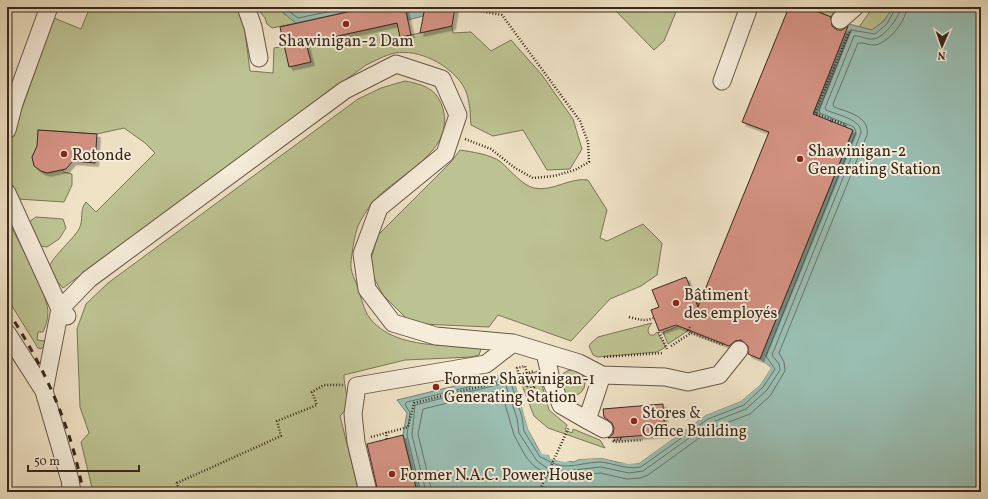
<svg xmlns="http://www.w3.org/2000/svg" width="988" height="499" font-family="Vollkorn,serif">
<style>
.green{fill:#bdc292;stroke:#7b7558}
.water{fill:#9abeb2;stroke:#738276}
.pier{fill:#efe2c5}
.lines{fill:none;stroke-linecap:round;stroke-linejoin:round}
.shore{stroke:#6a7368;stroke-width:1}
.building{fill:#d49283;stroke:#39281d;filter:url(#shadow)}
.minor-casing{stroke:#665647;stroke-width:19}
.path{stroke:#39281d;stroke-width:2.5;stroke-dasharray:1 2;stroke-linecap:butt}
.minor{stroke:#f5ecd9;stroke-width:17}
.rail{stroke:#39281d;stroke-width:3;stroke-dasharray:7 7;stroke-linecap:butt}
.poi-dot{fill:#8f2418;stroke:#f5ecd9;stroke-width:1.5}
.labels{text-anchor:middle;stroke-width:4;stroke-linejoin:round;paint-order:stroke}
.poi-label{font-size:16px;fill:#39281d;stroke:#f5ecd9;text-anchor:start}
</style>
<defs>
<filter id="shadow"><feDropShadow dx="3.5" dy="3.5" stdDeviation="0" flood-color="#0004"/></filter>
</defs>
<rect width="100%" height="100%" fill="#efe2c5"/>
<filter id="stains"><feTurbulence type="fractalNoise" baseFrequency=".005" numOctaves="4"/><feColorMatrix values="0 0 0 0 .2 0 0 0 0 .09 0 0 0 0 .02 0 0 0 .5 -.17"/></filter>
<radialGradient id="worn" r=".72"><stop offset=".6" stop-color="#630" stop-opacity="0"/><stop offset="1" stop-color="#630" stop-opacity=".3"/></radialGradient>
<path class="green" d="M90,7H237L243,16L250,71L273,73L274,48L284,46L311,62L306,43L397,23L401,37L452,26L453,33L471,32L491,51L511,40L542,75L573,119L582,149L570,169L547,170L523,130L493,136L471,125C470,112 470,95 462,84C448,64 419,49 395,53C385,55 375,61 366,65L63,288L48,271C49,259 72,241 79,229C84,220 79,210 86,202L96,212L155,153L145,143L124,128L97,134L38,130L39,144L32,157C35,170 48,179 59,167L64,172L72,174V185L64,202L18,199L11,183L9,163L11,139L54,18L81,29Z
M256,7H276L296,23L272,28L267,24L265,18Z
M612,7H678L664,41L654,50Z
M806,7H836L831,17Z
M873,7H893L884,21L872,30L859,27Z
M405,81C424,85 437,88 443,109C455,154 395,175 372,203C367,210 361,219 358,226C355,233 350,261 351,268C352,274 355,280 357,285C360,294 363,306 367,314C388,348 442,346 476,345L481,349L479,355L471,357L405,360L344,375C344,391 353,404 340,416L359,492H93L81,442L89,433L80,407L77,329L86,304L108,283L358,99L381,88Z
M460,150C472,152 490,154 501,162C509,169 523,186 534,188C553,192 570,177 588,180L607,210L600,238L607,241L643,224L662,243L657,275L641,286L610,299L571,341L498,315L489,327L422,324L406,318L383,295L373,276L371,259L378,235L451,162Z
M36,217L63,219L66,228L59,239L47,247L35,245L26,224Z
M7,218C17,239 46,291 48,311C48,319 46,326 43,332H38L37,340L45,341L44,346L41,349L38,348L7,298Z
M695,302L699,304L689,330L668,344L663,332L684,324Z
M652,323C649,327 646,330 650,335H654L657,332L666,347L657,352L598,357L593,355L589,346L591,343L598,337Z
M559 383a13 13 0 1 1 26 0a13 13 0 1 1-26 0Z
M538,371L549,410L567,425L565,430L572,433L573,429L600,440L605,448L548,428L534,416L520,380L525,375Z"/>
<path class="water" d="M276,7H370L296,23Z
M405,7H425L423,16L408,20Z
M893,7H981V492H417L403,435L407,413L397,400L512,372L528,429L539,450L549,455L550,459L574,462L580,459L602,458L617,462L639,463L706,415L741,401L760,385L771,368L760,359L853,131L813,114L849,24L872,30L884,21Z"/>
<path class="pier" d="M760,359L771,368L760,385L741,401L706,415L639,463L629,464L602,458L580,459L565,462L550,459L549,455L542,454L528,429L512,372L515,375L530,429L544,452L550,453L552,457L565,460L580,457L602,456L629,462L638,461L705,413L740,400L758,383L768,369L759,360Z"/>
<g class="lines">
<path class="shore" d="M283,7L298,18L351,7
M421,492L407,435L410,413L405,404L407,402L509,377L522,417L524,431L540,457C549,460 554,466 566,466C578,466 588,462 600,462C614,463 626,470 641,467L708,419L744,405L763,387L775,369L766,356L856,132L854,127L820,113L819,110L851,30L875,34L887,24L896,7
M426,492L412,435L415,405L505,383L517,418L519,433L537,461L547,468L564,471L601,467L629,473L643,471L710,423L746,409L767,390L780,370L779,364L772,355L861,133C862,119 837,115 826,110L825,108L854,36C860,35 866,40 873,39C883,39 900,17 901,7
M432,492L418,434L423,409L501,390L514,435L526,457L534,466L545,473L563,477L600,473L627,479L640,478L648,475L713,428L750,414L770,396L785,371L784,362L779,353L867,135C870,116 847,112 834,107L833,104L858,43C864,42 870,46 876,45C890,41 906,21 907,7"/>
</g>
<path class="building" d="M370,7H405L411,35L400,37L397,23L306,43L311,62L289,67L280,27Z
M425,7H455L452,26L420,33Z
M789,7H806L831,17L832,26L837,30H842L848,26L813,114L853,130L760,359L748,354V346L741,340L735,341L729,346L676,325L659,331L651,310L659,307L652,290L686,277L698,307L769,132L742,122Z
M38,130L97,134L95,163L73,161L66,169L47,173L41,171L34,166L32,157L37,146Z
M663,404L665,434L608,438L613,434L614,428L612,423L604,417L603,409Z
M403,435L417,492H378L367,444Z"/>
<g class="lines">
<defs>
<path id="minor" d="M246,7L253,27L259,58
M840,20L855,7
M722,81L749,7
M7,130L14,103L49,7
M7,193L60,309L67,316
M7,333L44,391L70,480L72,492
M545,353L552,383L561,405L587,420L602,375
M44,391L60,309L89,279L345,90L396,64L442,79L458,115L445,154L379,208L362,254L367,289L393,323L436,336L513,343L579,363L602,375L665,377L688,382L719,375L739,350
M587,420L604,429
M368,492L356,442L353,414L357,386L486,364L513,343"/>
</defs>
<use href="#minor" class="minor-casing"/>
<path class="path" d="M832,120L846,125L845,127
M831,122L832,120L815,113L849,32
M465,139L491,149L515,168L533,178L554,176L575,170L589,162L588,142L580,121L502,15L480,11
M629,317C638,319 645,322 653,318
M690,327L688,330L691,333
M659,332L667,349
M671,346L691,333L724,345
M604,357L663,353
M527,373L525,366L517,368L519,375L534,371
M386,432L387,439
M371,437L408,427L414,403L523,376L528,389L534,387V379
M614,440L622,439L621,437
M613,441L615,442L643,440
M179,492L177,483L281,436L277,421L317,405L312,392L324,385H343
M539,492L569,427"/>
<use href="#minor" class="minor"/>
<path class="rail" d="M7,310C43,364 72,427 83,492"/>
</g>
<g class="poi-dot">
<circle cx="346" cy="24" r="4"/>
<circle cx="64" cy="154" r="4"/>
<circle cx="800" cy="159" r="4"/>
<circle cx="676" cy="303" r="4"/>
<circle cx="436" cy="387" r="4"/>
<circle cx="634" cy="421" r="4"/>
<circle cx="392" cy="474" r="4"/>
</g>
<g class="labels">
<g class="poi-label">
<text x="346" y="46" text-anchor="middle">Shawinigan-2 Dam</text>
<text x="808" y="156">Shawinigan-2<tspan x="808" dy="18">Generating Station</tspan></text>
<text x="72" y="160">Rotonde</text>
<text x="684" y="300">Bâtiment<tspan x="684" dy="18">des employés</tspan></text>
<text x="444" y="384">Former Shawinigan-1<tspan x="444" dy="18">Generating Station</tspan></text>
<text x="642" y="418">Stores &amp;<tspan x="642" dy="18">Office Building</tspan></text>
<text x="400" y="480">Former N.A.C. Power House</text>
</g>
</g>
<rect width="988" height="499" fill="none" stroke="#efe2c5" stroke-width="24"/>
<rect x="8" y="8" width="972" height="483" fill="none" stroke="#39281d" stroke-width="2"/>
<rect x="12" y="12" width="964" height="475" fill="none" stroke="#39281d"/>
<g transform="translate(942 46) rotate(182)" stroke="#f5ecd9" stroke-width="3" paint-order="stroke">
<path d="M0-3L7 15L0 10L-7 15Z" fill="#39281d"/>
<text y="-6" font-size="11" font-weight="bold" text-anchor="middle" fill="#39281d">N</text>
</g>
<path d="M28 465v6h111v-6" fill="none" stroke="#39281d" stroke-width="2"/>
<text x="34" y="465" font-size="12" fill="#39281d" stroke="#f5ecd9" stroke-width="3" paint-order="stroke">50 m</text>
<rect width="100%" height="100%" filter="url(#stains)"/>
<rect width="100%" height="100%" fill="url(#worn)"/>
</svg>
